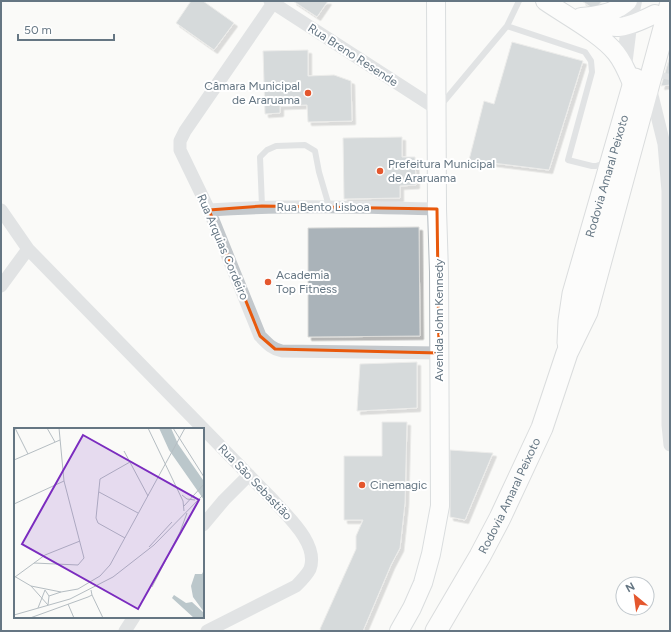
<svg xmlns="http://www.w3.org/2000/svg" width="671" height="632" font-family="Figtree,sans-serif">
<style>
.building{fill:#aab3b9;stroke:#dcdcda;filter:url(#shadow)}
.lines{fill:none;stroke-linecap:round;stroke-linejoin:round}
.secondary-casing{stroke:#b3babf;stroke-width:20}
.trunk-casing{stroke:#b4b9bd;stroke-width:23}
.service{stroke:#c3c8cc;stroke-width:6}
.minor{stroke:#c3c8cc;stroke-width:13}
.tertiary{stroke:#c3c8cc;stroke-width:16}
.secondary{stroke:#fff;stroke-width:18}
.trunk{stroke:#fff;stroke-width:21}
.marked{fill:none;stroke:#e8590c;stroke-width:3;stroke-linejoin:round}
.poi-dot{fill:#e4572e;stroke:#fff;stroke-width:1.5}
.labels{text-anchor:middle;stroke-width:4;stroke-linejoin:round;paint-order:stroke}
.street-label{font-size:12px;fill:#657683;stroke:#fff}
.poi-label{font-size:12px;fill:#657683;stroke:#fff;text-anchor:start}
.inset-road{fill:none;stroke:#b5bdc2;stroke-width:1}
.view{fill:#7b2cbf;fill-opacity:0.15;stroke:#7b2cbf;stroke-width:2}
.inset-edge{fill:none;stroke:#657683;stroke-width:2}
</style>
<defs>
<filter id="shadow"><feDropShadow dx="3.5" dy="3.5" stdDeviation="0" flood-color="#0004"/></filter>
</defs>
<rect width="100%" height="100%" fill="#fafaf8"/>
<path class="building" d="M191,1H203L234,23L214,50L176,23Z
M293,1H328L317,17Z
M582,1H602L595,10Z
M512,42L583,61L549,170L469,160L484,101L494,104Z
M308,50V76L334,75L351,81L352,121L308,122L307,105L280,106V113L265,114L263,51Z
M670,56V85L661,86Z
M402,137V157H415L416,185L400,186V198L344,199L343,138Z
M419,227L420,336L308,337V228Z
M417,362V408L357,411L360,364Z
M382,422H407L405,503L400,548L391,565L363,631H321L320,629L356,549V536L363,520H344V456H382Z
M450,450L493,453L465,520L450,517Z"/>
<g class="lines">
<defs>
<path id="secondary" d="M545,1C565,15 601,34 616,53C624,63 628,74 633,86
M581,17C598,16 616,13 628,1
M584,20C616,31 625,29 655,14
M399,631L412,608L423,583L431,554L440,506L439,272L437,209L436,1"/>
<g id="trunk">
<path id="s1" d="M568,343L569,321L573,294L635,79"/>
<path id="s2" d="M436,631L480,556L500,518L542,428L567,353L587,312L670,6"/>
</g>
</defs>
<use href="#secondary" class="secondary-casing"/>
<use href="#trunk" class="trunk-casing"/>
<path class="service" d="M507,26L585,52L591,61L592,72L568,160L592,166H596L605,163
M654,74L670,77
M441,105L507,26L519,1
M262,206L260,157L267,150L276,146L305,145L315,151L319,172L329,206"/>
<path class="minor" d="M270,1L437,109
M273,3L185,131L180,141V150L209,210L260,336C267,343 272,349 282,351L439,353
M650,87L664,144L668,191V425L670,445
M1,210L28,249L273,500C288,517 319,544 310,569C307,575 301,581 296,586L207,631
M209,210C285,205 361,207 437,209
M1,286L28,249
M203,525L224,500L249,475
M125,631L134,617"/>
<path class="tertiary" d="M624,66L629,26L634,1"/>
<use href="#secondary" class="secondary"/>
<use href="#trunk" class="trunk"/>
</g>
<path d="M0 0H671V632H0ZM262,206L437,209L439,353L275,349L260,336L209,210Z" fill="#fafaf8" fill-opacity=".55" fill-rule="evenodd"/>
<path class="marked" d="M262,206L437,209L439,353L275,349L260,336L209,210Z"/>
<g class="poi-dot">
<circle cx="308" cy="93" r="4"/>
<circle cx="380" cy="171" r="4"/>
<circle cx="268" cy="282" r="4"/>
<circle cx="362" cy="485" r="4"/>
</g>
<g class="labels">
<g class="street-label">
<text transform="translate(353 55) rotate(33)" y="4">Rua Breno Resende</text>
<text dy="4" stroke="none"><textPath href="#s1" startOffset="172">Rodovia Amaral Peixoto</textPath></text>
<text x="323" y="211">Rua Bento Lisboa</text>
<text transform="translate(223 247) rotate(67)" y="4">Rua Arquias Cordeiro</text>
<text transform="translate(439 320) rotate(-90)" y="4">Avenida John Kennedy</text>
<text transform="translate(255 482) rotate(46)" y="4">Rua São Sebastião</text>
<text dy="4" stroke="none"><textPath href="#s2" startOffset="154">Rodovia Amaral Peixoto</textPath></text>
</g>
<g class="poi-label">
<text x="300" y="90" text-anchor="end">Câmara Municipal<tspan x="300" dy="14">de Araruama</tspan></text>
<text x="388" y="168">Prefeitura Municipal<tspan x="388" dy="14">de Araruama</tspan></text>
<text x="276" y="279">Academia<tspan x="276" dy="14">Top Fitness</tspan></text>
<text x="370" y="489">Cinemagic</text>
</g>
</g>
<g transform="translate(14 428)">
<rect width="190" height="190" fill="#fafaf8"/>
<path d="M145,0H157L164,16L189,52L190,72L155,22ZM190,142V184L179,169L177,158L181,146H188ZM160,167L172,175L178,174L190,185V190H180L158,170Z" fill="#bbc7cb"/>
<path class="inset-road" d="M1,0L14,26M33,0L41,14M134,0L169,73L170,83M159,0L190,49M110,23L134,68M0,32L46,12M85,64L124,85M168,67L173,71L181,72M0,76L50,53M170,78L190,56M111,110L84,95L82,90L86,51L116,34M135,119L158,94M20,135L64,137L70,130L50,53L45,0M0,148L17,158L47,164L64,161L86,148L96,137L171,0M1,149L31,127L66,113M17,158L34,177M138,159L166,104L173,85M31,162L35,168L34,177M78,167L89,190M35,168L47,164M54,176L60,190M24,180L31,162M0,187L56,171L99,149L140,117L190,66M16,190L74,169L78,167L77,162"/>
<path class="view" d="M69,7L185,72L124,181L8,116Z"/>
<rect width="190" height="190" class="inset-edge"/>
</g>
<rect width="671" height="632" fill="none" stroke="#657683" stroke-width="4"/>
<g transform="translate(635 596) rotate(331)"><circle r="19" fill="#ffffff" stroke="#c1c8cd"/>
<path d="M0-3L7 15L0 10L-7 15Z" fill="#e4572e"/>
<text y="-6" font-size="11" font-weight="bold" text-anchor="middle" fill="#657683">N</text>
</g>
<path d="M18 34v6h96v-6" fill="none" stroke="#657683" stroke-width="2"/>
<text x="24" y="34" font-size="12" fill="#657683" stroke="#ffffff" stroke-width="3" paint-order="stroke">50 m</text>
</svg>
